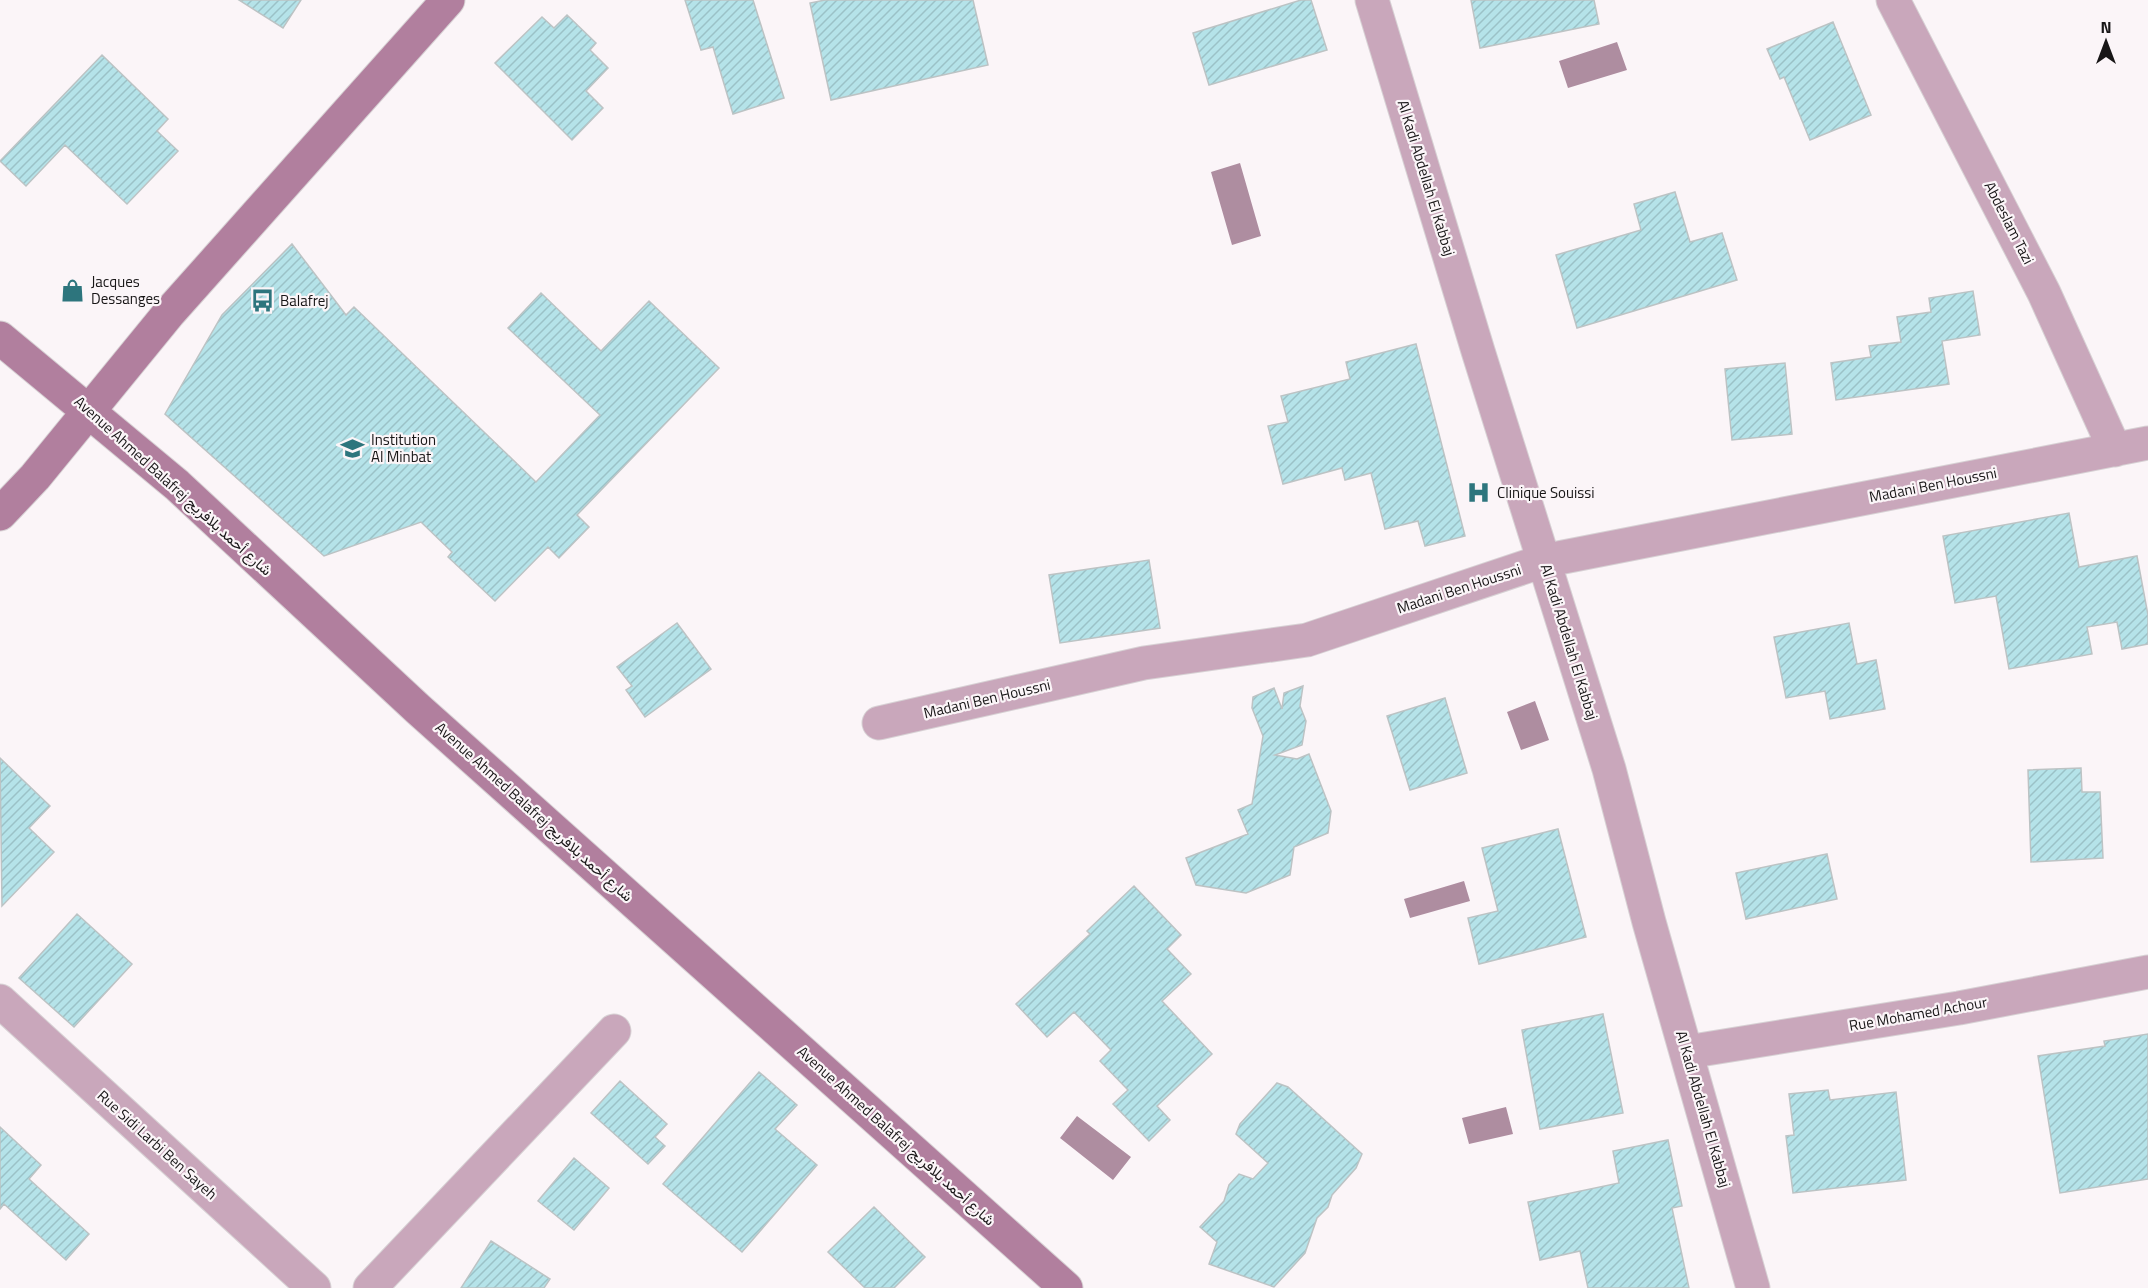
<svg xmlns="http://www.w3.org/2000/svg" width="2148" height="1288" font-family="'Titillium Web',Vazirmatn,sans-serif">
<style>
.water{fill:#ae8da0}
.building{fill:url(#building-hatch);stroke:#bcc3c4;stroke-width:1.5}
.lines{fill:none;stroke-linecap:round;stroke-linejoin:round}
.minor-casing{stroke:#d7d1d4;stroke-width:35}
.secondary-casing{stroke:#d7d1d4;stroke-width:35}
.minor{stroke:#c9a7bb;stroke-width:33}
.secondary{stroke:#b17f9e;stroke-width:33}
.labels{text-anchor:middle;stroke-width:4.5;stroke-linejoin:round;paint-order:stroke}
.street-label{font-size:15px;fill:#181617;stroke:#fbf5f8}
.poi-label{font-size:15px;fill:#181617;stroke:#fbf5f8;text-anchor:start}
</style>
<defs>
<pattern id="building-hatch" width="6" height="6" patternUnits="userSpaceOnUse" patternTransform="scale(1.5)"><rect width="6" height="6" fill="#b5e3e9"/><path d="M-1 1l2-2M0 6l6-6M5 7l2-2" fill="none" stroke="#9bc2c7"/></pattern>
</defs>
<rect width="100%" height="100%" fill="#fbf5f8"/>
<path class="water" d="M1617,42L1627,70L1568,88L1559,61Z
M1240,163L1261,236L1232,245L1211,172Z
M1535,701L1549,740L1521,750L1507,712Z
M1464,881L1470,901L1410,918L1404,899Z
M1506,1107L1513,1134L1469,1144L1462,1118Z
M1077,1116L1131,1157L1113,1180L1060,1138Z"/>
<path class="building" d="M239,0H301L283,28Z
M685,0H753L784,98L733,114L713,47L701,50Z
M825,0H973L988,65L831,100L810,3Z
M1301,0H1311L1327,50L1209,85L1193,33Z
M1471,0H1594L1599,24L1480,48Z
M567,15L596,43L590,50L608,68L586,91L603,108L572,140L495,63L542,17L554,28Z
M1833,22L1871,115L1810,140L1784,77L1780,79L1767,49Z
M102,55L168,119L157,131L178,151L127,204L65,145L26,186L0,161Z
M1675,192L1690,242L1722,233L1737,280L1577,328L1556,255L1641,230L1634,204Z
M292,244L346,315L354,307L536,482L600,415L508,328L541,293L601,351L649,301L719,368L577,515L589,527L559,558L548,547L495,601L448,557L452,552L421,522L324,556L165,414L222,315Z
M1973,291L1980,335L1942,341L1949,384L1836,400L1831,363L1871,357L1869,346L1901,342L1897,317L1931,312L1929,298Z
M1416,344L1465,536L1425,546L1418,521L1385,529L1371,473L1345,480L1342,468L1283,484L1268,426L1288,422L1281,396L1350,379L1346,362Z
M1785,363L1792,434L1732,440L1725,369Z
M2069,513L2079,567L2137,556L2148,615V644L2122,649L2117,622L2087,627L2092,654L2009,669L1996,596L1955,603L1943,536Z
M1149,560L1160,628L1060,643L1049,575Z
M677,623L711,669L645,717L626,690L632,686L617,667Z
M1849,623L1857,664L1876,660L1885,709L1830,719L1825,691L1786,698L1774,637Z
M1303,686L1300,706L1306,721L1302,745L1275,755L1297,759L1309,754L1331,811L1328,833L1294,847L1290,875L1246,893L1196,885L1186,858L1248,834L1238,810L1252,804L1263,736L1252,708L1253,697L1274,688L1282,709L1284,693Z
M1445,698L1467,773L1410,790L1387,716Z
M0,758L50,806L29,828L54,852L2,906Z
M2081,768L2082,792H2100L2103,858L2031,862L2028,770Z
M1558,829L1586,937L1479,964L1468,918L1498,911L1482,848Z
M1827,854L1837,899L1746,919L1736,873Z
M1134,886L1181,935L1167,949L1191,974L1162,1001L1212,1054L1157,1106L1170,1120L1149,1141L1113,1104L1128,1090L1100,1061L1111,1050L1074,1012L1047,1037L1016,1004L1090,934L1087,931Z
M77,914L132,964L74,1027L19,978Z
M1603,1014L1623,1113L1540,1129L1522,1030Z
M2148,1034V1179L2060,1193L2038,1056L2105,1046L2104,1041Z
M759,1072L797,1105L775,1129L817,1165L742,1252L663,1184Z
M620,1081L667,1124L655,1137L665,1146L648,1164L591,1113Z
M1277,1083L1288,1087L1362,1154L1356,1168L1332,1195L1328,1207L1317,1218L1305,1253L1274,1287L1209,1264L1217,1242L1200,1227L1224,1201L1229,1185L1239,1174L1253,1179L1268,1163L1236,1134L1240,1124Z
M1828,1090L1830,1100L1896,1092L1906,1180L1793,1193L1786,1136L1794,1135L1789,1094Z
M0,1127L41,1165L29,1179L89,1234L66,1260L4,1204L0,1209Z
M1668,1140L1682,1206L1672,1208L1689,1288H1588L1580,1251L1540,1260L1528,1202L1619,1183L1613,1151Z
M574,1158L609,1188L574,1230L538,1201Z
M874,1207L925,1257L894,1288H865L828,1252Z
M491,1241L550,1279L544,1288H461Z"/>
<g class="lines">
<defs>
<path id="minor" d="M1372,0L1478,351L1609,769L1649,922L1753,1288
M1893,0L2044,293L2115,450
M879,723L1144,663L1307,640L1543,561L2148,443
M0,1001L314,1288
M1687,1052L1959,1008L2148,972
M370,1288L614,1031"/>
<path id="secondary" d="M0,338L177,485L418,709L1066,1288
M0,514L35,477L169,313L448,0"/>
</defs>
<use href="#minor" class="minor-casing"/>
<use href="#secondary" class="secondary-casing"/>
<use href="#minor" class="minor"/>
<use href="#secondary" class="secondary"/>
</g>
<defs>
<symbol id="shop-bare" viewBox="-9 -9 18 18"><path d="M-5-2.5h2.3a2.7 3.5 0 0 1 5.4 0H5L5.5 6h-11ZM-1.5-2.5h3a1.5 2.3 0 0 0-3 0Z" fill="#2d757d" stroke="#fbf5f8" stroke-width="2.5" paint-order="stroke"/></symbol>
<symbol id="bus-bare" viewBox="-9 -9 18 18"><path d="M-5-6H5V4H4V6H2V4H-2V6H-4V4H-5ZM-3.5-4V0h7V-4ZM-3.5 1.2v1.5H-2V1.2ZM2 1.2v1.5H3.5V1.2Z" fill="#2d757d" stroke="#fbf5f8" stroke-width="2.5" paint-order="stroke"/></symbol>
<symbol id="school-bare" viewBox="-9 -9 18 18"><path d="M0-5L7-2L0 1L-7-2ZM-4 1L0 2.5L4 1V4Q0 6-4 4Z" fill="#2d757d" stroke="#fbf5f8" stroke-width="2.5" paint-order="stroke"/></symbol>
<symbol id="hospital-bare" viewBox="-9 -9 18 18"><path d="M-5-5h3v3.5h4V-5h3V5h-3V1.5h-4V5h-3Z" fill="#2d757d" stroke="#fbf5f8" stroke-width="2.5" paint-order="stroke"/></symbol>
</defs>
<g fill-rule="evenodd">
<use href="#shop-bare" x="56" y="274" width="33" height="33"/>
<use href="#bus-bare" x="246" y="284" width="33" height="33"/>
<use href="#school-bare" x="336" y="432" width="33" height="33"/>
<use href="#hospital-bare" x="1462" y="476" width="33" height="33"/>
</g>
<g class="labels">
<g class="street-label">
<text transform="translate(1426 178) rotate(73)" y="5">Al Kadi Abdellah El Kabbaj</text>
<text transform="translate(2009 223) rotate(63)" y="5">Abdeslam Tazi</text>
<text transform="translate(1933 485) rotate(-11)" y="5">Madani Ben Houssni</text>
<text transform="translate(173 486) rotate(42)" y="5">Avenue Ahmed Balafrej شارع أحمد بلافريج</text>
<text transform="translate(1459 589) rotate(-18)" y="5">Madani Ben Houssni</text>
<text transform="translate(1569 642) rotate(73)" y="5">Al Kadi Abdellah El Kabbaj</text>
<text transform="translate(987 699) rotate(-13)" y="5">Madani Ben Houssni</text>
<text transform="translate(534 812) rotate(42)" y="5">Avenue Ahmed Balafrej شارع أحمد بلافريج</text>
<text transform="translate(1918 1014) rotate(-10)" y="5">Rue Mohamed Achour</text>
<text transform="translate(1703 1109) rotate(74)" y="5">Al Kadi Abdellah El Kabbaj</text>
<text transform="translate(896 1136) rotate(42)" y="5">Avenue Ahmed Balafrej شارع أحمد بلافريج</text>
<text transform="translate(157 1145) rotate(42)" y="5">Rue Sidi Larbi Ben Sayeh</text>
</g>
<g class="poi-label">
<text x="91" y="287">Jacques<tspan x="91" dy="17">Dessanges</tspan></text>
<text x="280" y="306">Balafrej</text>
<text x="371" y="445">Institution<tspan x="371" dy="17">Al Minbat</tspan></text>
<text x="1497" y="498">Clinique Souissi</text>
</g>
</g>
<g transform="translate(2106 42)" stroke="#fbf5f8" stroke-width="4.5" paint-order="stroke">
<path d="M0-4.5L10 22L0 15L-10 22Z" fill="#181617"/>
<text y="-9" font-size="16" font-weight="bold" text-anchor="middle" fill="#181617">N</text>
</g>
</svg>
